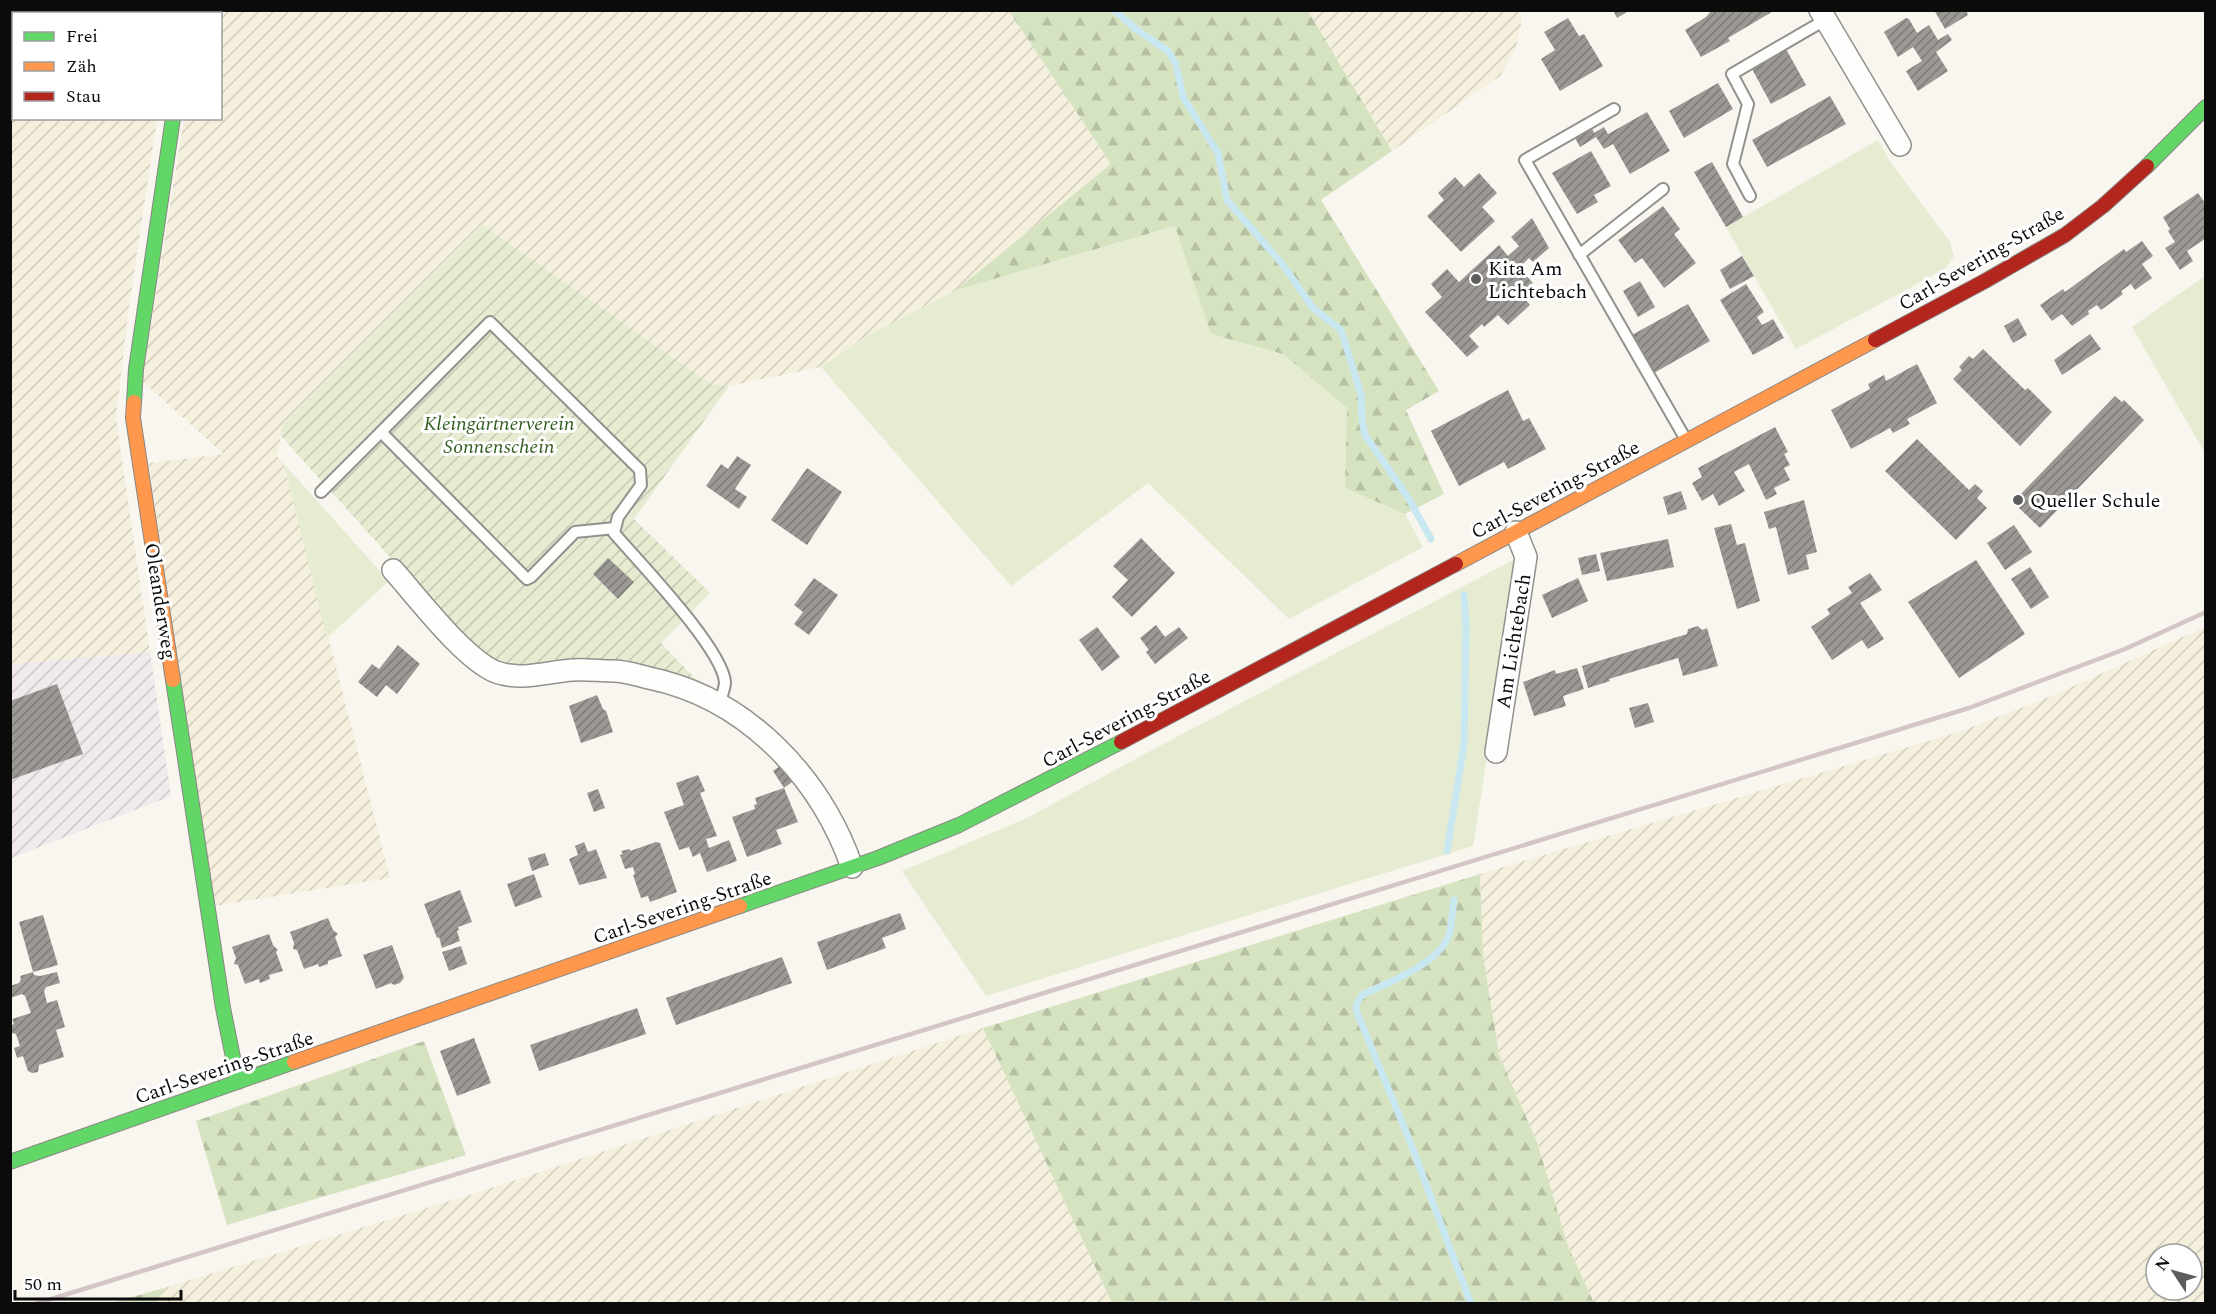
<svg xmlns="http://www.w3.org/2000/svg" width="2216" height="1314" font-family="Spectral,serif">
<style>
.industrial{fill:url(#industrial-furrows)}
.farmland{fill:url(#farmland-furrows);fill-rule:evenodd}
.grass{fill:#e5ecd1}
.forest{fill:url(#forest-firs)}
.garden{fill:url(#garden-furrows)}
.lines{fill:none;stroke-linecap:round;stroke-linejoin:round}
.stream{stroke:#c9e7f0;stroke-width:7}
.building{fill:url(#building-hatch)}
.lane-casing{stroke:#92918e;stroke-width:14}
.street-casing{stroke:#92918e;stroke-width:24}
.fast-casing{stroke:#898784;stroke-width:16}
.slow-casing{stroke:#898784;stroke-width:16}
.jam-casing{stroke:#898784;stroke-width:16}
.lane{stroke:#fefefd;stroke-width:10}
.street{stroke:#fefefd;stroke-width:21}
.fast{stroke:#63d668;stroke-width:14}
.slow{stroke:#ff974d;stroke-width:14}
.jam{stroke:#b3261e;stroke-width:14}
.rail{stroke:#d4c6c6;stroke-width:4.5}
.poi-dot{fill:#5e5d5b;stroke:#fff;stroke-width:2}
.labels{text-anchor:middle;stroke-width:6;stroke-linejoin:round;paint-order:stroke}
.street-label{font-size:20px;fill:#0b0b0b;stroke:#fff}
.poi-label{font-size:20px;fill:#0b0b0b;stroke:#fff;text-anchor:start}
.park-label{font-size:20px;font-style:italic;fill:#345d22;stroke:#fff}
</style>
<defs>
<pattern id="industrial-furrows" width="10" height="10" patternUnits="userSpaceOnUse" patternTransform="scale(1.5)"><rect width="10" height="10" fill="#f0eaec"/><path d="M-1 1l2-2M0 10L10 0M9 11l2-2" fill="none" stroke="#ccc7c9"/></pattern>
<pattern id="farmland-furrows" width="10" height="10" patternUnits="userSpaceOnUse" patternTransform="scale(1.5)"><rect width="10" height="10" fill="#f5efdd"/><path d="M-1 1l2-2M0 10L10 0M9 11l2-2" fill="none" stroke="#d1ccbc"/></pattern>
<pattern id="forest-firs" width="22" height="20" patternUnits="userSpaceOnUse" patternTransform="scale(1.5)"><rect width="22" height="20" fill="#d6e3c0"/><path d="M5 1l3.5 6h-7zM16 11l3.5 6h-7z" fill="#b6c1a4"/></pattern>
<pattern id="garden-furrows" width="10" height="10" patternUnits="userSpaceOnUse" patternTransform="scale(1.5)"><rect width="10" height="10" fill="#e5ecd1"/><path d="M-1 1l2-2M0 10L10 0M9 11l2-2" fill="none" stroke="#c3c9b2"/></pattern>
<pattern id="building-hatch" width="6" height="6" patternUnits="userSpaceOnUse" patternTransform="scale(1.5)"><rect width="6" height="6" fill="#9c9995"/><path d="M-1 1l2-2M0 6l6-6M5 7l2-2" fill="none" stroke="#7d7b78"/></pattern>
</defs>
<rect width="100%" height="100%" fill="#f9f6ef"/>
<path class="industrial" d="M150,652L171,796L11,858V664Z"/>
<path class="farmland" d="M11,10L173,11L172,14H14V118L157,119L128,313L116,418L150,652L11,664Z
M1518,10L1522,19L1516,48L1500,76L1392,151L1308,11Z
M201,11H1009L1111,164L956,290L865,337L821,367L729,386L711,384L481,225L283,425L277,456L284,464L390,878L213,906L149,463L224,454L142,381L184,119L220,118V14L201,13Z
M2205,627V1303H1594L1568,1246L1537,1142L1499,1055L1483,954L1480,874L1962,731L2049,697ZM2156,1254H2192V1290H2156Z
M983,1028L1112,1303H157L164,1288L479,1192Z"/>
<path class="grass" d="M1878,140L1889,160L1950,242L1954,256L1945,269L1796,349L1726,227Z
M1176,226L1211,334L1283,354L1347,408L1345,488L1405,514L1423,547L1289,619L1148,483L1011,586L821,367L865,337L956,290Z
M2205,276V453L2132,327Z
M284,464L389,581L327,638Z
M1519,557L1473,846L986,996L902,871L1027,818L1167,742Z"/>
<path class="forest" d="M1009,11H1308L1392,151L1321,200L1439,391L1406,410L1444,494L1405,514L1345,488L1347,408L1283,354L1211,334L1175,226L956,290L1111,164Z
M1480,874L1483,954L1499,1055L1537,1142L1568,1246L1594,1303H1112L983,1028Z
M424,1041L466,1155L227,1225L196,1121Z
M164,1288L157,1303H111Z"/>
<path class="garden" d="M482,225L711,384L729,386L634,519L710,593L661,643L704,688L501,665L461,636L281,436L283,425Z"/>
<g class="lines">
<path class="stream" d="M1114,10L1137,30L1168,51L1176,64L1183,97L1218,153L1227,200L1283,265L1313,308L1341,330L1361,394L1362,420L1365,435L1409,499L1431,539
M1447,851L1464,745L1466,625L1464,595
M1454,900C1452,911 1452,928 1448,938C1434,966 1389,982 1362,995L1357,1003L1356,1010L1409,1139L1471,1304"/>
</g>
<path class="building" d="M1613,10H1630L1617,18Z
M1712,10H1775L1728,38L1730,41L1701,57L1685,30L1706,17Z
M1934,10H1966L1968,15L1945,29Z
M1568,18L1579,36L1584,34L1603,66L1560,91L1541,59L1555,50L1544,32Z
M1906,18L1909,19L1917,33L1929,25L1938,40L1948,34L1952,40L1936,52L1948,71L1918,91L1906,71L1922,61L1913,47L1898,57L1884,32Z
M1786,49L1806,85L1771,104L1752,69Z
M1718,83L1733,109L1684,138L1669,111Z
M1830,96L1846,124L1767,167L1752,140Z
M1647,112L1670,151L1630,174L1613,144L1604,149L1596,137L1580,147L1575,138L1592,128L1594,133L1604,127L1608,134Z
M1591,151L1611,186L1594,195L1598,202L1577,214L1552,173Z
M1712,162L1743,217L1726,227L1694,172Z
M1479,173L1497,193L1482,207L1495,221L1461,252L1427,216L1444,200L1438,193L1455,177L1464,187Z
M2198,193L2205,203V239L2187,251L2193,261L2180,270L2165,248L2175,242L2168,231L2170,229L2163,217Z
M1663,206L1680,229L1674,234L1696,263L1664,288L1642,258L1635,263L1618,240Z
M1532,218L1549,248L1533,262L1529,258L1519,268L1533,283L1521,294L1530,305L1508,325L1498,315L1484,327L1482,324L1469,336L1479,347L1467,357L1425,312L1442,297L1431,284L1447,269L1459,282L1499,245L1508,256L1519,246L1511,237Z
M2142,241L2153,256L2142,264L2152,278L2135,290L2131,284L2121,291L2123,294L2101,310L2097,305L2088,311L2089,314L2072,326L2062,314L2052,321L2040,305L2063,289L2065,292L2124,249L2126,252Z
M1742,256L1754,276L1730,289L1720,270Z
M1640,281L1655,307L1638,317L1623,291Z
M1746,284L1764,312L1757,317L1762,325L1773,319L1784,338L1753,355L1720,300Z
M1688,304L1710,341L1654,373L1632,335Z
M2018,318L2027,335L2013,343L2004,326Z
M2090,334L2101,349L2062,375L2054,360Z
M1983,349L2025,390L2028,388L2052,412L2020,446L1953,379L1962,370L1959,367L1969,356L1973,359Z
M1917,364L1937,403L1907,419L1910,424L1893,433L1890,428L1851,449L1831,410L1870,389L1868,384L1884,375L1886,381Z
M1508,390L1523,421L1529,418L1546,449L1508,469L1504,462L1459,486L1431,431Z
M2115,396L2122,402L2124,400L2144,420L2040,528L2019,508L2023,503L2017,498Z
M1775,427L1788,452L1784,454L1790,465L1784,468L1790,480L1774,488L1777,494L1766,500L1749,464L1734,472L1745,491L1719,506L1713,494L1702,501L1692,483L1702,477L1698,468Z
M1917,439L1969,490L1975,484L1983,491L1977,498L1987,508L1956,540L1885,471Z
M737,456L751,465L735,489L747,497L739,509L706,486L721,464L728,469Z
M807,468L842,492L807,545L771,520Z
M1681,491L1687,509L1668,515L1663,497Z
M1804,500L1817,552L1806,555L1809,569L1788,575L1776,527L1769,529L1764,512Z
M1731,524L1737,545L1745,543L1760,601L1737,609L1714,528Z
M2014,525L2032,552L2005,570L1987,543Z
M1141,538L1175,573L1132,617L1112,597L1128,580L1113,566Z
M1668,539L1674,567L1607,581L1600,553Z
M1596,554L1600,571L1582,575L1578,558Z
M608,558L634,582L618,599L593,574Z
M1976,560L2025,634L1959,678L1908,602Z
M2030,567L2049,597L2031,609L2011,579Z
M1870,573L1882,590L1860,603L1884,639L1868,649L1862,640L1832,660L1811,627L1830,614L1827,609L1852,593L1848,587Z
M814,578L838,595L809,635L794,624L803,612L794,605Z
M1578,578L1588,601L1552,618L1542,595Z
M1156,625L1165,637L1179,627L1188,638L1155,664L1146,652L1149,650L1140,638Z
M1698,626L1702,630L1707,628L1718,666L1683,676L1678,658L1609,679L1610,681L1588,688L1582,666L1687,634L1688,629Z
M1097,627L1120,657L1102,671L1079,640Z
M398,645L420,664L397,694L386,685L377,697L358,682L372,664L379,669Z
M1577,668L1584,689L1563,696L1566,706L1534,716L1523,682L1555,670L1556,674Z
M57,684L83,754L10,780V701Z
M597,695L603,709L606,711L613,732L581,743L569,706Z
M1648,703L1654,722L1635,728L1629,708Z
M781,765L792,782L784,788L773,771Z
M698,775L705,791L700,793L717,836L706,839L709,848L729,840L737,861L707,872L700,853L693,857L689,847L679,850L664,812L684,805L676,783Z
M784,788L798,822L776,830L782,844L747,857L732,817L755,809L754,805L757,804L755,798Z
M598,789L605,808L594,812L587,793Z
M584,842L588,852L596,849L607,878L579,885L569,859L578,855L575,846Z
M656,842L660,843L677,892L650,902L648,896L641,898L633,875L635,874L633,867L625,869L620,855L623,854L621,851L630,849V851Z
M545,853L549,865L532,871L528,858Z
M534,874L542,897L515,907L507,884Z
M460,890L472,922L458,927L459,930L457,931L460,941L442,948L439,937L437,938L424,904Z
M900,913L906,929L882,938L886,948L827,970L817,942Z
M43,915L58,965L33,972L19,922Z
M328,918L333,930L338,934L335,937L342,956L328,961V964L319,967L318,964L304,969L297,950L293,949L294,943L290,932Z
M269,934L273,945L278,950L276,952L283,971L269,975L270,979L260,983L259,979L245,984L238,965L234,964L236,958L232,947Z
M392,945L404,978L400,983L394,985L391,983L376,989L363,955Z
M461,946L467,964L449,971L442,952Z
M782,957L792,983L676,1025L666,998Z
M33,972L34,975L40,976L57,972L60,983L46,987L44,991L47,1003L57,1000L65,1027L56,1030L64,1057L39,1065L38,1072L32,1073L28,1071L23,1056L17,1058L14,1048L20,1046L16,1034L12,1033L10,1028L14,1023L12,1019L31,1013L25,996L22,994L10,998V986L19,983L21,979L20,976Z
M637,1008L646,1034L539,1071L530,1045Z
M474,1038L491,1083L457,1096L440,1051Z"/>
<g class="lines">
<defs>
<path id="lane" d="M1614,109L1525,160L1685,438
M1750,196L1733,164L1748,104L1732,74L1825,20
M1579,255L1663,189
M321,492L381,432
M615,528L575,532L531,577L527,579L381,432L490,322L640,470L641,485L618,517L614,533C639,562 722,648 725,682C725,689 721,697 719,704"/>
<path id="street" d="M1820,10L1900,145
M189,14V10
M393,570C418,598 464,659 496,672C521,681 546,672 572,670C586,669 600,671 613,671C625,671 637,675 649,678C746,698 820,776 852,867
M1496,752L1526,557L1516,532"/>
<path id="fast" d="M2147,166L2206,107
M134,402L136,369L173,118
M173,680L223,1008L238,1082
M740,906L878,858L959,825L1121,742
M10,1162L294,1062"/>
<path id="slow" d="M134,402L133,418L173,680
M1456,564L1875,340
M294,1062L740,906"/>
<path id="jam" d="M1875,340L1985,281L2065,235L2103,206L2147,166
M1121,742L1456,564"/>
</defs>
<use href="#lane" class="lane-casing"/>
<use href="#street" class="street-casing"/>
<use href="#fast" class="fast-casing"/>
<use href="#slow" class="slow-casing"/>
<use href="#jam" class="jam-casing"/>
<use href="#lane" class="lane"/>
<use href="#street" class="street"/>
<use href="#fast" class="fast"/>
<use href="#slow" class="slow"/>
<use href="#jam" class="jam"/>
<path class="rail" d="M35,1304L1969,708L2125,649L2206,612"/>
</g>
<g class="poi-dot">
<circle cx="1476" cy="279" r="6"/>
<circle cx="2018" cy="500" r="6"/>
</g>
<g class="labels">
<g class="street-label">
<text transform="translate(1981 258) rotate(-30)" y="7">Carl-Severing-Straße</text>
<text transform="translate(1555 489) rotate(-28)" y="7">Carl-Severing-Straße</text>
<text transform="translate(161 601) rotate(81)" y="7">Oleanderweg</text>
<text transform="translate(1513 641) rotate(-81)" y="7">Am Lichtebach</text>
<text transform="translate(1126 718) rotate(-28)" y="7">Carl-Severing-Straße</text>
<text transform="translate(682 907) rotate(-19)" y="7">Carl-Severing-Straße</text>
<text transform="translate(224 1067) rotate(-19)" y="7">Carl-Severing-Straße</text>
</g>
<g class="poi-label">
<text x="1488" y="275">Kita Am<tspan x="1488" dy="23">Lichtebach</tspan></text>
<text x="2030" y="507">Queller Schule</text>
</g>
<g class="park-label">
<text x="499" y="430">Kleingärtnerverein<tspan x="499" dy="23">Sonnenschein</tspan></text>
</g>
</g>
<rect width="2216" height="1314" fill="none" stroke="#0b0b0b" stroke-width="24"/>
<rect x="12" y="12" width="210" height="108" fill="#ffffff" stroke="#9d9d9d" stroke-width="1.5"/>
<rect x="24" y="32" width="30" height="9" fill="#63d668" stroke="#9d9d9d" stroke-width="1.5"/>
<text x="66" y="42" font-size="18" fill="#0b0b0b">Frei</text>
<rect x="24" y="62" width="30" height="9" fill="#ff974d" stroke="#9d9d9d" stroke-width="1.5"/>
<text x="66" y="72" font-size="18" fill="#0b0b0b">Zäh</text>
<rect x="24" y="92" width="30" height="9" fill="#b3261e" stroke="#9d9d9d" stroke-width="1.5"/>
<text x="66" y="102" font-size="18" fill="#0b0b0b">Stau</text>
<g transform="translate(2174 1272) rotate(306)"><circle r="28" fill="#ffffff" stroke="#9d9d9d" stroke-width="1.5"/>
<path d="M0-4.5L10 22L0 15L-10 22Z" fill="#5e5d5b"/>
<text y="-9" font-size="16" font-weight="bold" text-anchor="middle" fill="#0b0b0b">N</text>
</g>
<path d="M15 1290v9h166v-9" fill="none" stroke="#0b0b0b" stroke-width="3"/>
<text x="24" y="1290" font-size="18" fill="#0b0b0b" stroke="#ffffff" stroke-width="4.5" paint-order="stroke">50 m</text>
</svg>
